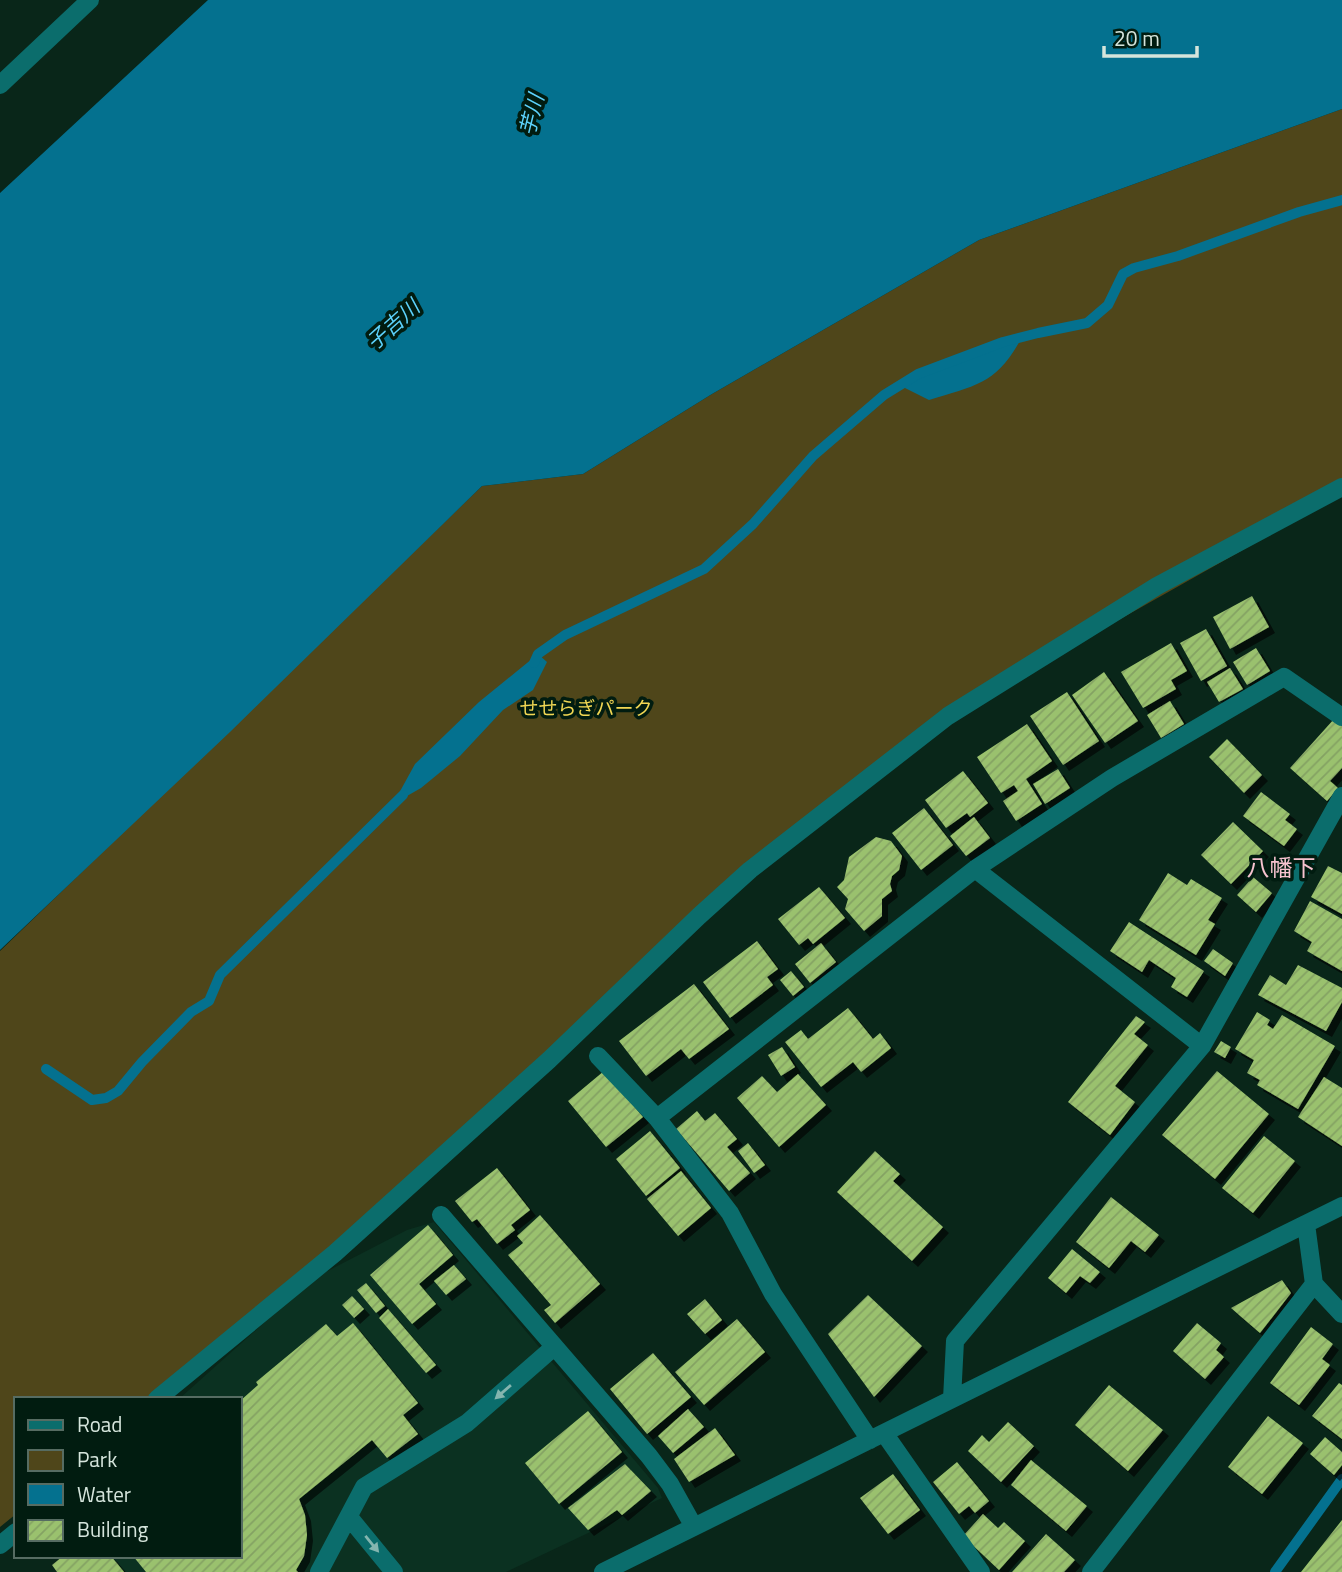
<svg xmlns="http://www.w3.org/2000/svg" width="1342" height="1572" font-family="'Titillium Web','Noto Sans JP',sans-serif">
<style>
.built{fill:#0b3121}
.park{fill:#4f461a}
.water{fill:#04718f}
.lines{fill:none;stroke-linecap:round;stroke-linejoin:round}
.stream{stroke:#04718f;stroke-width:10}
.building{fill:url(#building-hatch);filter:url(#shadow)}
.minor{stroke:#0b6d6c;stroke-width:18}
.oneway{fill:#84b5af}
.labels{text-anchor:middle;stroke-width:7;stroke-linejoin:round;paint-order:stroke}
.park-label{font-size:19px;fill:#f1d754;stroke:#011c10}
.water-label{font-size:21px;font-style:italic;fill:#5cd1fb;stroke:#011c10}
.quarter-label{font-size:23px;fill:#f6c3cf;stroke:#011c10}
</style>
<defs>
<pattern id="building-hatch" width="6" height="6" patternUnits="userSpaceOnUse" patternTransform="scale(1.75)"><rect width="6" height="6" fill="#9ac16e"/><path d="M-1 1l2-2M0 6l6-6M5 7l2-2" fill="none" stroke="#84a263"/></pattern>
<filter id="shadow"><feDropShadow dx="6" dy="6" stdDeviation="0" flood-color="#0009"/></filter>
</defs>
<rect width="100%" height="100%" fill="#092619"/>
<path class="built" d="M434,1222L658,1488L662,1498L506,1572H126L112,1556H240V1399H179L314,1278L407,1230Z"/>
<path class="park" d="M1342,109V494L948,716L699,916L549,1060L157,1399H16V1514L0,1527V951L482,486L583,474L712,394L979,240Z"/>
<path class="water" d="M208,0H1342V109L979,240L712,394L583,474L482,486L230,732L0,950V193Z
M1022,337C997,384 977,385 929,400L899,385L918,374Z
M538,654L547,662L533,690L503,710L460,756L421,788L393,804L415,764L479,702Z"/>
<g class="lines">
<path class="stream" d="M534,663L538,654L565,635L704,569L753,524L813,456L884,395L918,374L1003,342L1038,333L1087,323L1108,305L1123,274L1134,268L1178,256L1299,212L1342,200
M46,1069L92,1100L106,1098L118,1091L142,1062L191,1012L209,1001L220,975L403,795
M1275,1572L1342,1479"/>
</g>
<path class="building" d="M1252,596L1269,627L1230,649L1213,617Z
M1206,629L1227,666L1201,681L1180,643Z
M1171,643L1187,671L1171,680L1176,689L1143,708L1121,672Z
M1256,648L1270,671L1247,685L1233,662Z
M1230,668L1243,689L1219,702L1207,682Z
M1104,672L1138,721L1105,743L1072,695Z
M1067,692L1099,741L1063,765L1030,716Z
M1170,701L1184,724L1161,738L1147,715Z
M1334,719L1342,726V768L1330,781L1338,788L1327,801L1290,768Z
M1027,724L1052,761L1026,779L1042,804L1016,821L1003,801L1018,791L1014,785L1001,793L977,757Z
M1227,739L1262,775L1244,793L1209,757Z
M1058,769L1070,788L1045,804L1033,784Z
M963,771L988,803L970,817L967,813L946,828L925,800Z
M1261,792L1290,814L1285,820L1297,829L1284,846L1243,816Z
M924,808L953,845L921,870L892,833Z
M974,817L990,838L966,856L950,836Z
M1233,822L1263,851L1231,884L1201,855Z
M876,837L891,841L902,856L899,870L892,876L890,884L892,891L882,899V916L864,931L845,909L848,899L837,887L844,880L849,857Z
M1328,866L1342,873V914L1311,897Z
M1168,873L1187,885L1191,879L1222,898L1208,920L1215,924L1196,955L1139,920Z
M1253,877L1272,893L1256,912L1237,895Z
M819,887L845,918L813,944L808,938L799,945L778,919Z
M1310,901L1342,919V971L1307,951L1312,942L1294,931Z
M1129,922L1204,971L1187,997L1171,987L1176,978L1149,960L1142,972L1110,951Z
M757,941L778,969L767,977L773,985L730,1018L703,982Z
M821,943L836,962L810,983L795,964Z
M1213,949L1233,963L1225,976L1204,961Z
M1298,965L1342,988V1002L1326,1031L1258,995L1270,975L1286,985Z
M791,971L804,987L793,996L780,980Z
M694,984L729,1029L689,1059L681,1049L646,1076L619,1041Z
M848,1008L873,1039L880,1033L891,1048L861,1072L853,1062L821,1087L785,1042L801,1030L808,1039Z
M1257,1012L1270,1020L1267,1025L1273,1029L1282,1015L1335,1046L1298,1109L1257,1085L1260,1080L1247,1073L1254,1060L1235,1049Z
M1136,1016L1145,1022L1134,1034L1148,1045L1115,1086L1135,1102L1110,1135L1068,1102Z
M1221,1041L1231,1047L1225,1058L1214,1052Z
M782,1047L795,1067L781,1076L768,1055Z
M604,1071L643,1117L606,1147L568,1101Z
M1217,1071L1269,1114L1215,1179L1162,1135Z
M798,1074L826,1105L779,1147L737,1098L762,1076L777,1092Z
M1324,1077L1342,1088V1146L1298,1117Z
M697,1111L705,1121L715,1113L737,1139L727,1147L750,1173L729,1191L676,1129Z
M650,1131L680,1168L646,1196L616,1159Z
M1264,1136L1295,1161L1253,1213L1222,1188Z
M748,1143L765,1165L754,1173L738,1151Z
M875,1151L900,1174L893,1181L943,1227L912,1261L837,1192Z
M497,1168L530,1210L511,1225L515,1230L497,1244L477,1219L472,1222L455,1201Z
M681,1171L711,1208L678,1236L647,1199Z
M1111,1197L1159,1235L1145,1252L1131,1241L1109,1268L1076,1242Z
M540,1215L600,1284L555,1323L544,1310L551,1305L508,1255L523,1243L517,1236Z
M428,1225L453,1255L419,1284L436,1304L412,1324L370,1275Z
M1072,1249L1100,1272L1090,1283L1080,1276L1066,1293L1048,1278Z
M454,1265L466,1279L446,1295L434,1281Z
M1282,1280L1291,1293L1260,1333L1231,1308Z
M366,1283L385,1306L376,1313L357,1290Z
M868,1295L922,1346L874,1397L828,1334Z
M352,1296L364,1309L354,1318L342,1305Z
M705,1299L722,1320L705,1334L687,1314Z
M388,1309L436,1365L426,1373L379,1318Z
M737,1319L765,1352L704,1405L675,1372Z
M353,1323L418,1403L403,1415L418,1434L387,1458L372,1440L299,1499L305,1515L307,1535L304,1556L296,1570L298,1572H146L133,1556H240V1401L258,1385L256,1382L326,1324L337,1336Z
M1197,1323L1221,1343L1216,1350L1224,1357L1205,1379L1173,1351Z
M1311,1327L1333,1344L1322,1359L1330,1365L1299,1405L1270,1383Z
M653,1353L691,1397L647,1434L610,1389Z
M1339,1383L1342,1385V1439L1312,1416Z
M1109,1385L1163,1430L1128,1471L1075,1425Z
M688,1409L704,1427L673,1453L658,1436Z
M588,1411L622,1452L559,1504L525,1463Z
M1268,1416L1303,1443L1262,1494L1228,1467Z
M1008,1422L1034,1446L1001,1482L968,1451L982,1435L989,1442Z
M715,1428L735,1455L689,1482L674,1459Z
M1325,1437L1342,1452V1465L1334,1475L1310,1454Z
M1031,1460L1087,1506L1066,1531L1011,1485Z
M957,1462L989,1501L975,1513L969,1506L959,1514L933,1482Z
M625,1464L651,1491L622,1515L617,1510L588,1530L568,1508Z
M893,1474L920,1510L888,1534L860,1498Z
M983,1514L998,1528L1004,1522L1025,1541L999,1570L963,1536Z
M1342,1520V1572H1301Z
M1046,1534L1075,1560L1064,1572H1012Z
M63,1556H111L124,1572H57L52,1565Z"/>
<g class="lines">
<path class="minor" d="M0,85L90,0
M975,869L1202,1046
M598,1056L657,1118L730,1213L773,1294L870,1440
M657,1118L975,869L1112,778L1284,677L1342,717
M441,1215L649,1456L670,1484L694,1527
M1306,1224L1314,1284L1342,1314
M157,1399L335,1253L549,1060L699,916L750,870L948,716L1157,586L1342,487
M952,1399L955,1341L1202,1046L1342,796
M884,1433L981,1572
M349,1517L394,1572
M0,1545L16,1532
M319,1572L364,1487L467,1423L554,1347
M603,1572L1342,1206
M1091,1572L1314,1284"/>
</g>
<defs><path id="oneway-solid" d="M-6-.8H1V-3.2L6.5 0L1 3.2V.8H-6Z" transform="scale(1.75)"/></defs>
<g class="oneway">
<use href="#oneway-solid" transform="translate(503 1392) rotate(139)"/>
<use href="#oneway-solid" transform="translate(372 1544) rotate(51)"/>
</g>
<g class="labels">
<g class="park-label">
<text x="586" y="715">せせらぎパーク</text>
</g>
<g class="water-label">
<text transform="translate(532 115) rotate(-76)" y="7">芋川</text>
<text transform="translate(393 325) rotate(-42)" y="7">子吉川</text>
</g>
<g class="quarter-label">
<text x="1281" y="876">八幡下</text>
</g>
</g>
<rect x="14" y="1397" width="228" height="161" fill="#011c10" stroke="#566c62" stroke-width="2"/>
<rect x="28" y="1420" width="35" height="10" fill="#0b6d6c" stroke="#566c62" stroke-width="2"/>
<text x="77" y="1432" font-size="21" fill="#d5e5dc">Road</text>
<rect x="28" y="1450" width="35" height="21" fill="#4f461a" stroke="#566c62" stroke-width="2"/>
<text x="77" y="1467" font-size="21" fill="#d5e5dc">Park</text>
<rect x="28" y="1484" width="35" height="21" fill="#04718f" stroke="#566c62" stroke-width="2"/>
<text x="77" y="1502" font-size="21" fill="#d5e5dc">Water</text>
<rect x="28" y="1520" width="35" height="21" fill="url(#building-hatch)" stroke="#566c62" stroke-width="2"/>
<text x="77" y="1537" font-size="21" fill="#d5e5dc">Building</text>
<path d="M1104 46v10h93v-10" fill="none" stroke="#d5e5dc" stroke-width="3.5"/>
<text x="1114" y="46" font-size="21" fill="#d5e5dc" stroke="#011c10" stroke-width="5" paint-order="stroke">20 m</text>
</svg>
